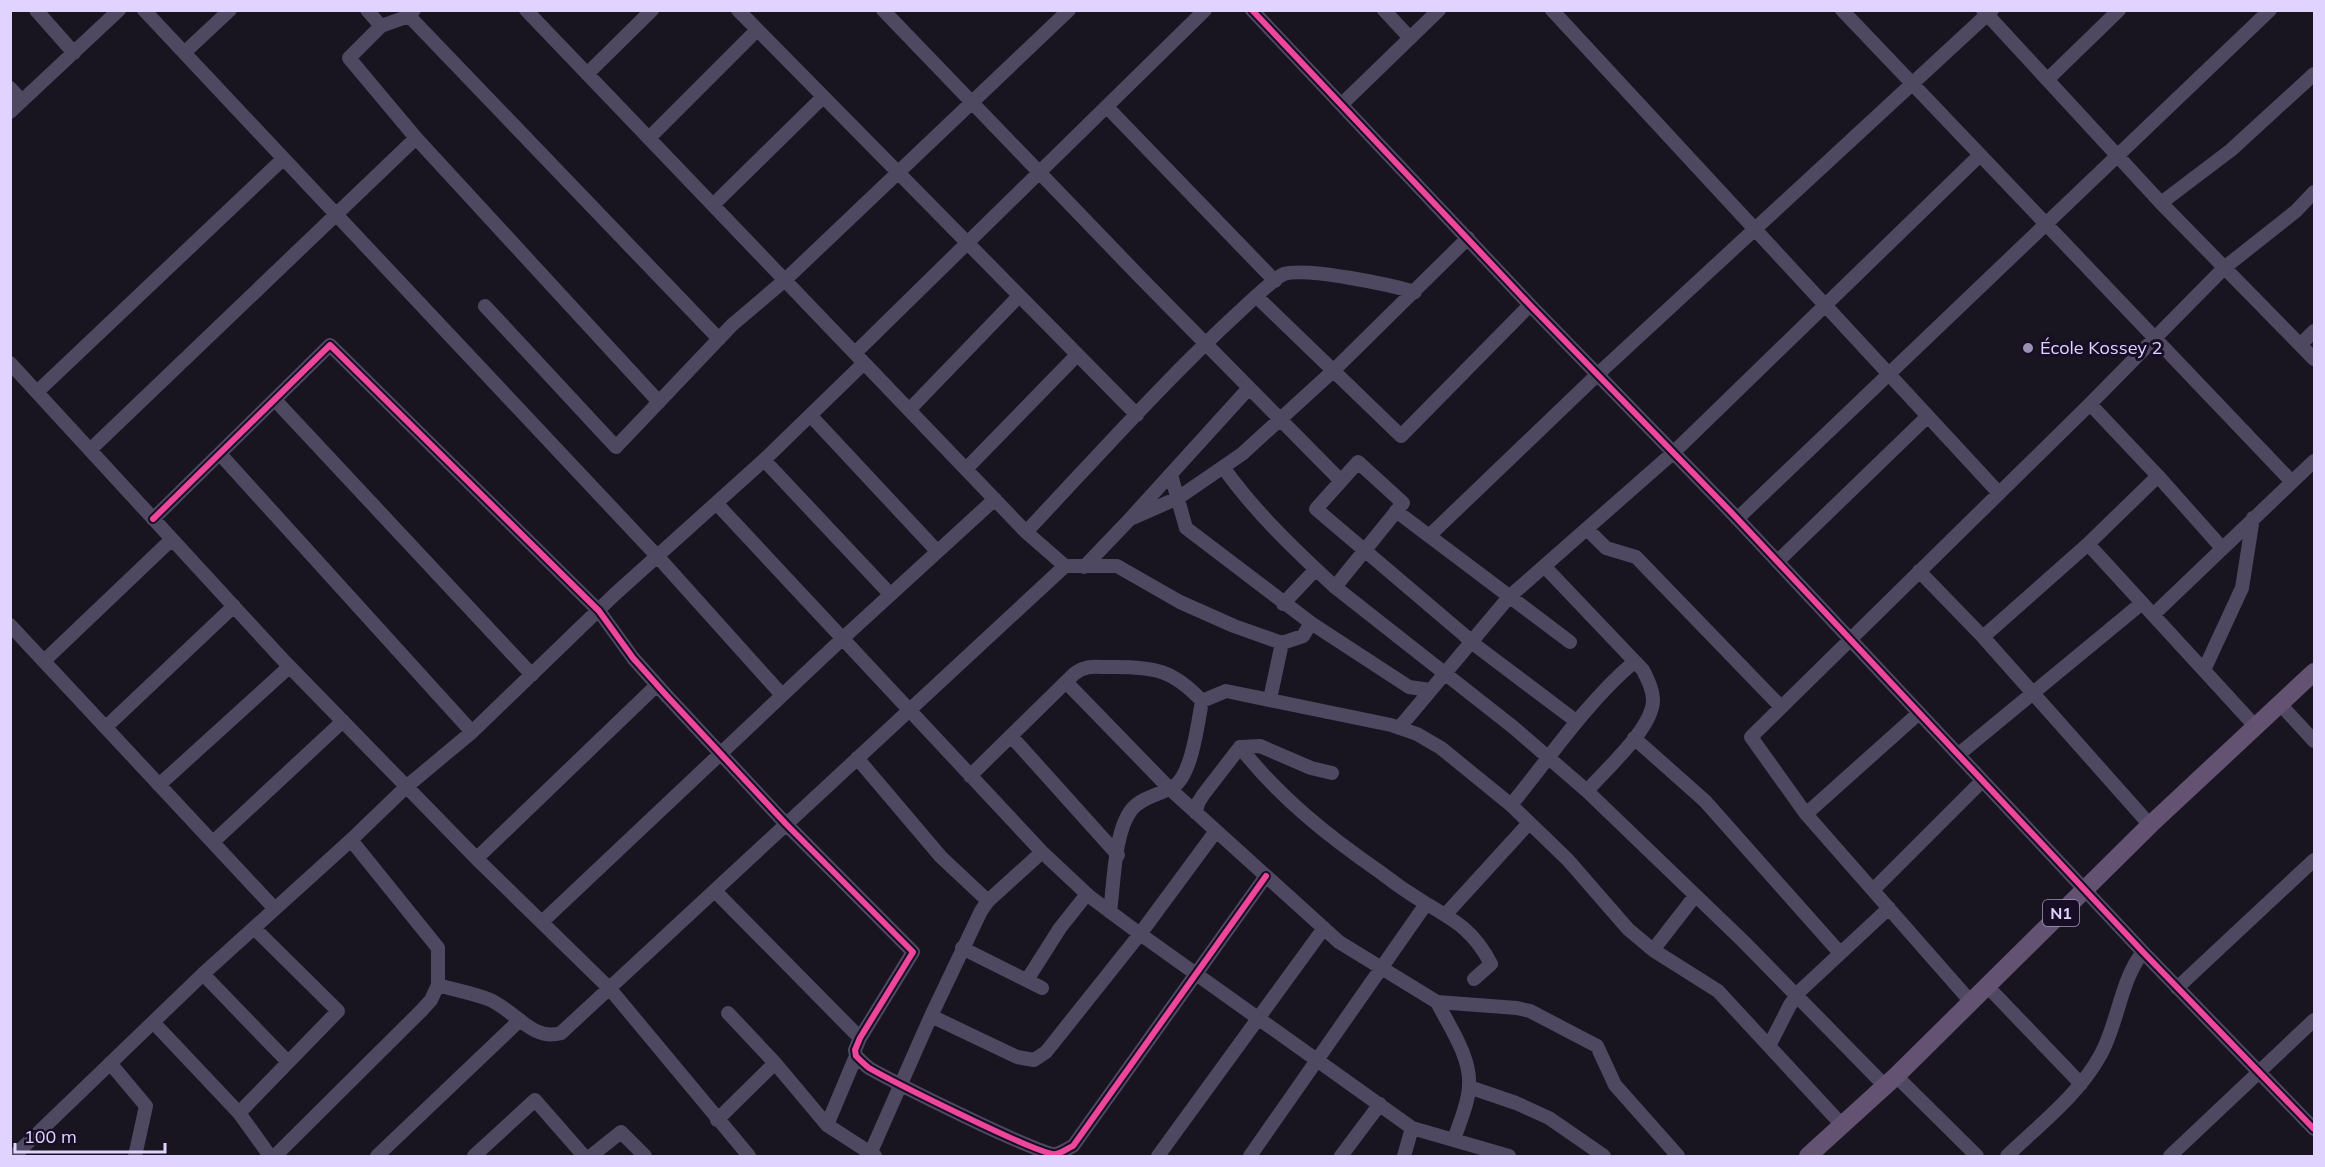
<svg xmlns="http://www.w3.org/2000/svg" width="2325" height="1167" font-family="Mulish,sans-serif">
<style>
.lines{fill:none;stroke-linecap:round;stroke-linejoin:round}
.minor{stroke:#4e4861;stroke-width:14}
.major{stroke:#645272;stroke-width:18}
.cycleway-casing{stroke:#170e26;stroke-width:10}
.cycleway{stroke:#ed469a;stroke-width:6}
.poi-dot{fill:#9a90b1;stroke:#170e26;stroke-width:2}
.labels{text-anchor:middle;stroke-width:6;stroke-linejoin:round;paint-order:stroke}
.shield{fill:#170e26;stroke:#a498be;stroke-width:1.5}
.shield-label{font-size:16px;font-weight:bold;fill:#e0d3ff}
.poi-label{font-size:18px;fill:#e0d3ff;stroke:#170e26;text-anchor:start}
</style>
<rect width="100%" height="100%" fill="#181420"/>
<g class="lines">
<path class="minor" d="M36,10L74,53
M144,10L658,557L782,695
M367,10L381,26
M414,10L409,16L381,26L349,58L416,138L659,402
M526,10L1026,532L1065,566H1117L1180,602L1234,626L1282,643L1303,636L1311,623
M738,10L1137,415
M883,10L1141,278L1341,481
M1252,10L1530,305L1731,512L2143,952L2314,1129
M1384,10L1410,38
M1552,10L1998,492
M1842,10L2292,482
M1983,10L2161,203L2314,359
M409,16L719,339
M185,52L230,10
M587,74L652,10
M2048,79L2119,10
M10,88L22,101
M1342,104L1439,10
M1107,107L1275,281
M10,112L119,10
M649,138L757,30
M2161,203L2231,150L2314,74
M713,205L823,97
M1256,296L1401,436L1530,305
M485,306L616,447L732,325L785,280L1069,10
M2300,345L2314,331
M855,353L1205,10
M10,363L285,662L480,862L610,989L749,1156
M37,392L283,159
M275,400L532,675
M2090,404L2158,476L2222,548
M909,410L1019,296
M811,416L937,551
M91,449L416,138
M220,454L472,732
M764,460L890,594
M1223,467C1254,511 1295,550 1335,587L1513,727L1587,791L1744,942L1885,1086
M966,469L1077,355
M1171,475L1186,528L1311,623L1409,687L1430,690
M717,504L1042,852L1089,896L1140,934L1412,1128L1509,1156
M1396,511L1570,642
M153,519L330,345L599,611L633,658L666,695L786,824L913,952L860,1038L855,1050L856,1056C860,1060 864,1064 869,1068C890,1080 1042,1157 1056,1154C1062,1153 1068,1148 1073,1146L1266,876
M1130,519L1178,498L1242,454L1333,371L1468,238
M1737,519L2270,10
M1587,529L1606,548L1636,557L1781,707
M1026,532C1096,458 1164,381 1239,312C1248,304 1275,277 1284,274C1307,267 1391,285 1415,292
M1429,536L1598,374L1992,10
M2088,544L2255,726
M1778,561L1928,416
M1544,566L1643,670C1648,680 1653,690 1653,701C1652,729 1605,770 1587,791
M1084,567L1130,519L1249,388
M1919,571L1983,637L2150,825
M1335,587C1358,559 1380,531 1403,503L1358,462L1316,509L1463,634L1475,645L1576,721
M1283,604L1316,569
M2153,615L2314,461
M10,625L275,909
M1983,637L2088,544L2158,476
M44,661L172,539
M2204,670L2242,588L2253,518
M1066,682L1170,789L1339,942L1437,1002L1517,1008L1530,1011L1597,1046L1615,1085L1678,1156
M1270,699L1282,643
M2280,704L2314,741
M106,727L234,606
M1399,728L1509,597L1674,452L1980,155
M1011,736L1118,855
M1634,738L1705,801L1840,953
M1240,747C1279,797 1328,836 1380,872C1394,883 1410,894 1425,903C1456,921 1474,931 1491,964L1474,979
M1240,747L1260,746L1311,768L1332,773
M1959,754L2142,603
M857,758L941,857L988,901
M970,776L1074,674C1088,663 1098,668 1114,667C1155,667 1173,670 1202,701L1226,691L1391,725L1417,734L1441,748L1511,805L1568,860L1628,929L1653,950L1718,991L1842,1125
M159,785L289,667
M1511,805C1551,756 1586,703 1634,662
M1196,813L1198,803L1203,795L1240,747
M1806,814L1919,713
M213,842L343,721
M477,858L657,685
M1873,890L1982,781
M715,891L860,1038
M1110,912C1114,884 1114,831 1132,809C1142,797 1161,794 1173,787C1192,776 1198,722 1202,701
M1446,914L1529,823
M542,922L842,639L995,499
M962,948L1042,988
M1653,950L1695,896
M203,974L288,1062
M1027,980L1060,928L1087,894
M438,985C455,990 472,993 488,999C514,1009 532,1042 561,1033L1065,566
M1988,987L2081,1084
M2177,988L2314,860
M1437,1002C1449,1026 1471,1057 1469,1085C1469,1103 1459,1123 1454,1140
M1971,1002L1806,814L1751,737L2090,404L2224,268L2296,211L2314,192
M728,1013L775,1063L827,1125L875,1156
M931,1016L1017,1057L1034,1060L1046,1052L1140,934L1216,831
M154,1023L239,1113L270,1156
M1769,1046L1790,1005L1801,990L1889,908
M110,1063L146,1106L135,1156
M1896,1076L1977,1156
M1469,1087L1516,1103L1549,1118L1604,1156
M239,1113L338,1011L254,928
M717,1120L775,1063
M827,1125L856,1056
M870,1154L931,1016L981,911L988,901L1042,852
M14,1156L203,974L351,840L406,787L472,732L614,595L764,460L864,363
M275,1156L421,1011L431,1000L438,985V948L351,840
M377,1156L520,1020
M474,1156L535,1100L584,1156
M591,1156L621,1132L645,1156
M1158,1156L1324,928
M1250,1156L1426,904
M1341,1156L1380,1104
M1404,1156L1412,1128
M2007,1156C2039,1125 2079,1095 2101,1054C2118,1023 2121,979 2143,952
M2170,1156L2314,1020"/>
<path class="major" d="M1808,1156L1896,1076L2150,825L2314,672"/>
<defs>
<path id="cycleway" d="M1252,10L1530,305L1731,512L2143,952L2314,1129
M153,519L330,345L599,611L633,658L666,695L786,824L913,952L860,1038L855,1050L856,1056C860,1060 864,1064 869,1068C890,1080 1042,1157 1056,1154C1062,1153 1068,1148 1073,1146L1266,876"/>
</defs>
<use href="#cycleway" class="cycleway-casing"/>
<use href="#cycleway" class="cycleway"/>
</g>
<circle class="poi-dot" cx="2028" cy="348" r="6"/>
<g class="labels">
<rect class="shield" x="2043" y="900" width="36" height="26" rx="4.5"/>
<g class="shield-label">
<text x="2061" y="919">N1</text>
</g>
<g class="poi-label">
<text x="2040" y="354">École Kossey 2</text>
</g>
</g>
<rect width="2325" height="1167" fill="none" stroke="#e0d3ff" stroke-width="24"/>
<path d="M15 1143v9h150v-9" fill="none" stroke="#e0d3ff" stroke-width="3"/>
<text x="24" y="1143" font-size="18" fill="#e0d3ff" stroke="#170e26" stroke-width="4.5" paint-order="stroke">100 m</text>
</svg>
